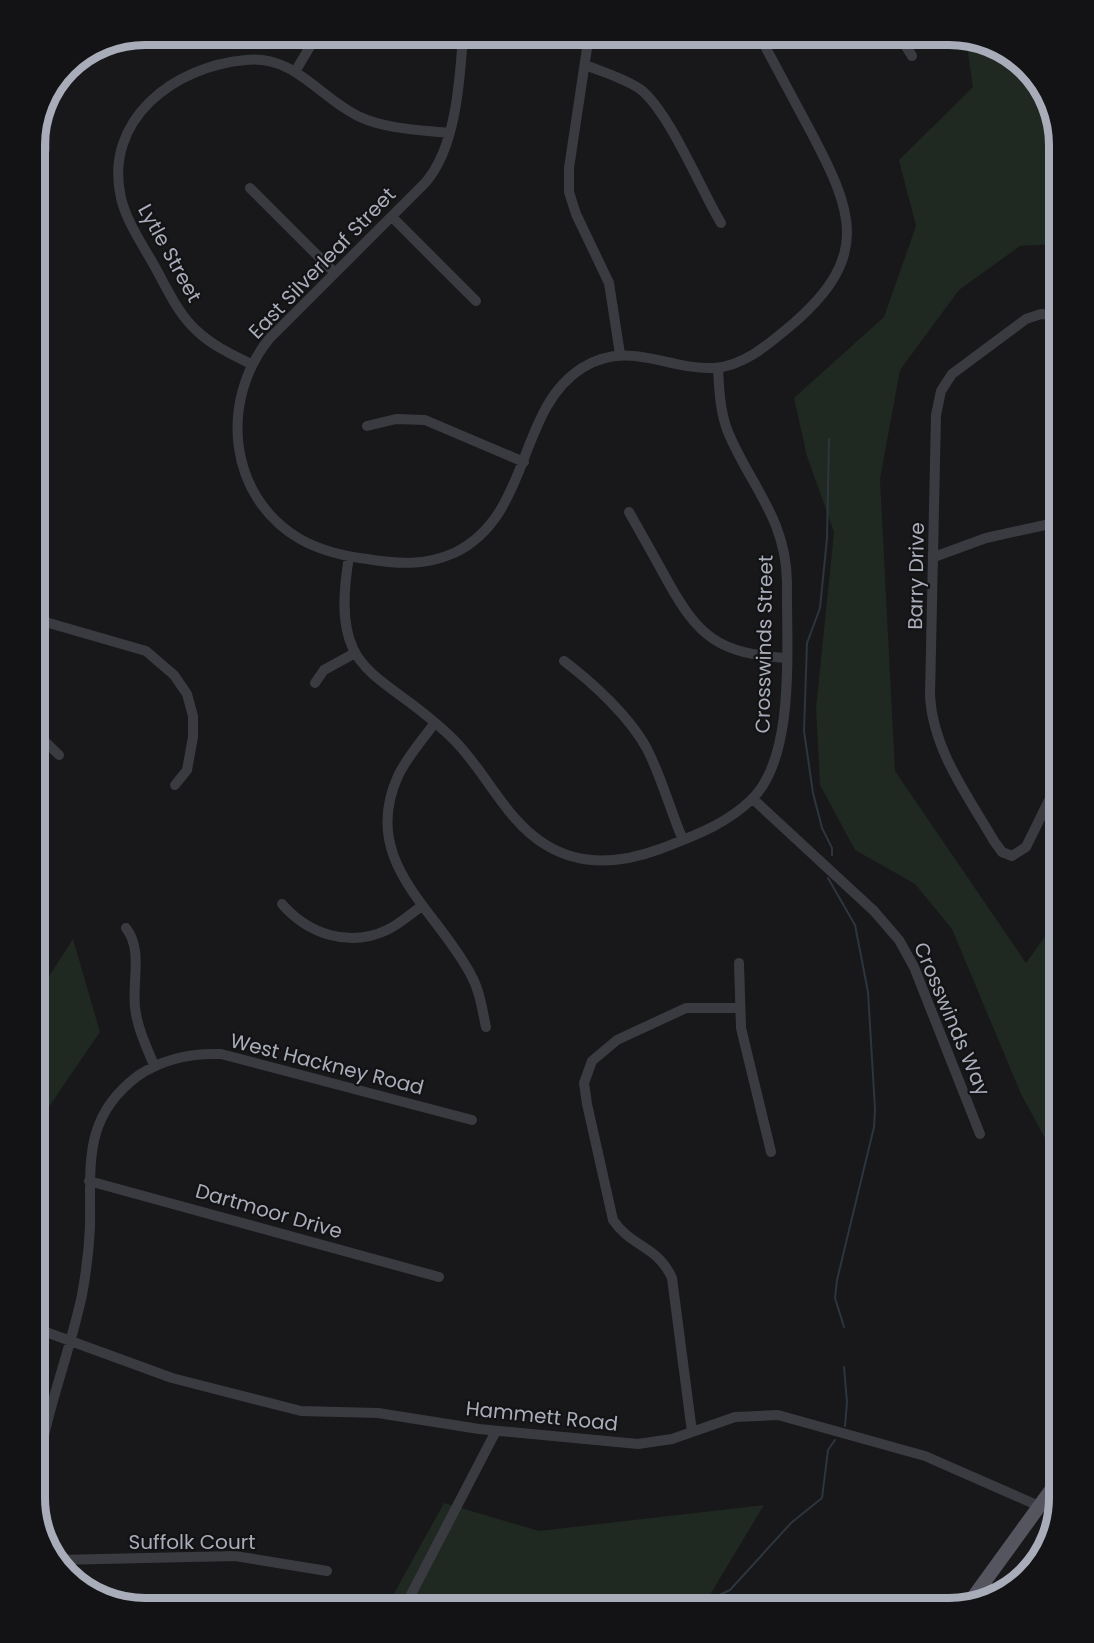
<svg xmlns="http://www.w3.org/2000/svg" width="1094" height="1643" font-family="Poppins,sans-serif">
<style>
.green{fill:#1f2821}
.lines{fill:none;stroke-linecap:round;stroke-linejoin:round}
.stream{stroke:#2d353f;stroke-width:2}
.minor{stroke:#3a3b41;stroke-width:10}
.major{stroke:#54555e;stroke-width:14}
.labels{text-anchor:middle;stroke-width:4.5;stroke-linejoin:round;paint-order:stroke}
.street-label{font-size:20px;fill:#a9adba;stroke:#131315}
.rim{fill:none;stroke:#a9adba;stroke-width:8}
</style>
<rect width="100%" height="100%" fill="#18181a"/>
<path class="green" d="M966,38L1010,53L1045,90L1059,145V244L1020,246L959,290L900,370L880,479L895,771L1026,963L1059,917V1149L1053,1153L1021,1094L952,929L915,884L855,850L820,785L816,708L834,532L807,456L794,398L884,317L916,226L899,160L973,87Z
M73,939L100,1032L35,1127V998Z
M444,1503L539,1531L764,1505L702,1608H386Z"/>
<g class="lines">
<path class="stream" d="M829,439L827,538L820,608L807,643L804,731L813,793L822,828L832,848V855
M828,878L855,925L868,992L875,1109L874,1127L837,1280L835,1298L844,1327
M844,1367L847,1402L845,1426
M707,1608L719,1595L730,1590L791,1523L822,1498L828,1450L835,1440"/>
<path class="minor" d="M463,35C460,80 456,148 425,183L269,339C219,401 228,497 300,539C321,551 343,556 367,559C398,564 425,566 454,553C532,516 516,410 582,368C628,339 667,370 714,368C746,366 772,341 795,322C870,256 853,212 812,134C794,101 777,68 759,35
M589,35L569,168V192L576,214L609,283L620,354
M899,35L912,56
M585,65C603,72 624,78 640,89C669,111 701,190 721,223
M296,70L317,35
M35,177L45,149L44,119
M250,188L335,273
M392,217L476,301
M251,364C233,355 213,346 197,331C178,314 168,290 155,267C143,245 127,223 121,198C103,120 174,66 246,60C296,55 319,98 360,117C386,129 421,130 449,133
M367,426L396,419L425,420L524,462
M629,512C642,535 655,558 667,580C699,638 719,653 785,658
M349,557C328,681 382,668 454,740C487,773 506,821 546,845C582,867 622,863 660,849C693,836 725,825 751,800C797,757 786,641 787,582C786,518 751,487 728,432C720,412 719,389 718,368
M934,557L986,538L1059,522
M35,619L146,651L174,675L187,694L193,716V737L187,770L175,785
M564,661C592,682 630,717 647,749C662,778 670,810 683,840
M315,683L324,670L355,653
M434,724C422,740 407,757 398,776C359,862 437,909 471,975C480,991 482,1009 486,1027
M35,732L59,755
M1059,780L1026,847L1012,856L1002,852L994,841C968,796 933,750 930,696L936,415L941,391L952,374L1026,319L1041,314L1059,315
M753,799L874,911L899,940L914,967L980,1134
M282,904C308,934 349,948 387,930C400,924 410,914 422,906
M126,928C143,950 132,981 135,1007C137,1027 146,1046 154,1065
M739,963L741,1028L771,1152
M89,1181L439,1277
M35,1328L172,1378L301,1411L378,1413L479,1429L638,1444L672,1439L735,1417L778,1415L925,1456L1039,1506
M692,1432L672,1278C657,1245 632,1248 613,1220L587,1104L584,1083L592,1061L617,1040L686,1008H739
M35,1490C41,1422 68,1361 82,1295C86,1273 89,1250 90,1227C91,1164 82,1117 139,1075C163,1059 193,1053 221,1054L472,1120
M57,1560L235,1556L327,1571
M404,1608L496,1431"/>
<path class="major" d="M969,1603L1059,1479"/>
</g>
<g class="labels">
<g class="street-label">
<text transform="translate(170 253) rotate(61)" y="7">Lytle Street</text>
<text transform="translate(322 263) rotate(-46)" y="7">East Silverleaf Street</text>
<text transform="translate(916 576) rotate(-89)" y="7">Barry Drive</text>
<text transform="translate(764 644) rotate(-89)" y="7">Crosswinds Street</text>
<text transform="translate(952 1019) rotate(67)" y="7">Crosswinds Way</text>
<text transform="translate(327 1064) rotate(14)" y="7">West Hackney Road</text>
<text transform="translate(269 1211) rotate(16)" y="7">Dartmoor Drive</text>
<text transform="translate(542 1416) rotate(6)" y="7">Hammett Road</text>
<text x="192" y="1549">Suffolk Court</text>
</g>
</g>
<path d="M0 0H1094V1643H0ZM145 45H949A100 100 0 0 1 1049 145V1498A100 100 0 0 1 949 1598H145A100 100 0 0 1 45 1498V145A100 100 0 0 1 145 45Z" fill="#131315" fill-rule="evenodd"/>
<path class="rim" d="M145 45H949A100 100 0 0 1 1049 145V1498A100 100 0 0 1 949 1598H145A100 100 0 0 1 45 1498V145A100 100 0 0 1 145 45Z"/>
</svg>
